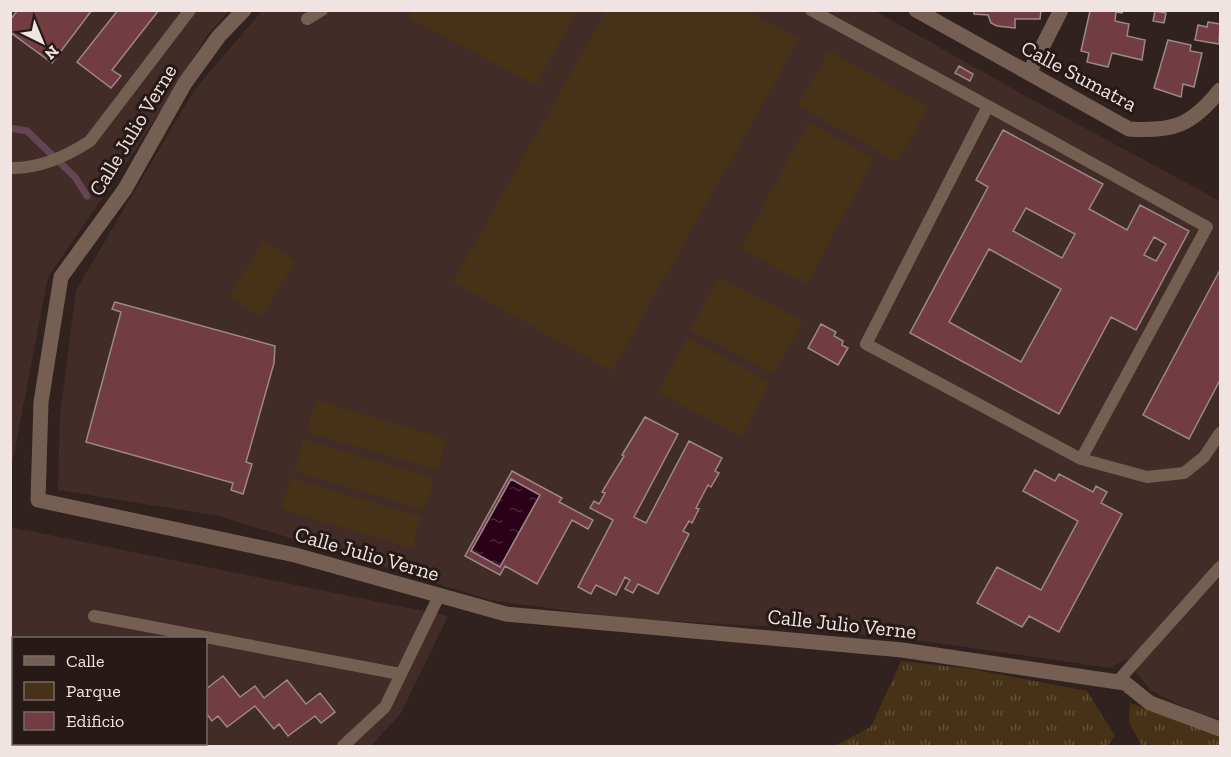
<svg xmlns="http://www.w3.org/2000/svg" width="1231" height="757" font-family="'Zilla Slab',serif">
<style>
.built{fill:#412c28;fill-rule:evenodd}
.grass{fill:url(#grass-tufts)}
.park{fill:#483217}
.water{fill:url(#water-ripples);stroke:#654554;stroke-width:1.5}
.lines{fill:none;stroke-linecap:round;stroke-linejoin:round}
.stream{stroke:#654554;stroke-width:7}
.building{fill:#723c43;stroke:#9b888a;stroke-width:1.5;fill-rule:evenodd}
.service{stroke:#755f53;stroke-width:12}
.minor{stroke:#755f53;stroke-width:15}
.tertiary{stroke:#755f53;stroke-width:15}
.labels{text-anchor:middle;stroke-width:6;stroke-linejoin:round;paint-order:stroke}
.street-label{font-size:21px;fill:#efe4e2;stroke:#271916}
</style>
<defs>
<pattern id="grass-tufts" width="24" height="20" patternUnits="userSpaceOnUse" patternTransform="scale(1.5)"><rect width="24" height="20" fill="#483217"/><path d="M3 7l-1-3M5 7V3M7 7l1-3M15 17l-1-3M17 17v-4M19 17l1-3" fill="none" stroke="#635038"/></pattern>
<pattern id="water-ripples" width="26" height="14" patternUnits="userSpaceOnUse" patternTransform="scale(1.5)"><rect width="26" height="14" fill="#2a0117"/><path d="M2 4q2-2 4 0t4 0M15 11q2-2 4 0t4 0" fill="none" stroke="#492638"/></pattern>
</defs>
<rect width="100%" height="100%" fill="#312220"/>
<path class="built" d="M11,11H229L209,33L136,149L48,277L11,469Z
M262,11H875L1031,99L1220,201V719L1195,713L1150,690L1126,659L1110,668L931,642L780,627L629,619L490,600L219,516L58,490L60,415L76,290L195,89Z
M10,527L448,616L401,713L371,746H11ZM14,638H206V744H14Z"/>
<path class="grass" d="M901,661L971,669L1087,691L1115,736L1107,746H834L871,727Z
M1130,703L1220,736V746H1142L1129,722Z"/>
<path class="park" d="M413,11V10L577,11L536,85L409,18Z
M606,11H749L799,39L612,371L453,282Z
M829,51L928,107L897,162L798,105Z
M808,122L874,158L807,284L741,249Z
M263,241L295,261L261,317L229,297Z
M719,277L803,321L774,375L690,330Z
M687,338L770,382L741,436L658,392Z
M316,400L446,439L437,470L306,432Z
M303,439L434,478L424,510L294,471Z
M291,478L421,517L412,548L281,509Z"/>
<path class="water" d="M511,479L540,495L500,567L471,551Z"/>
<g class="lines">
<path class="stream" d="M10,128L27,131L75,177L87,196"/>
</g>
<path class="building" d="M18,10H92L52,63L10,32V20Z
M118,10H159L112,70L121,76L111,88L77,62Z
M974,10H1041L1040,19H1015V28L997,26L991,23L988,15L974,14Z
M1096,10H1123L1122,13L1116,12L1115,21L1129,24L1127,36L1145,40L1142,60L1112,53L1108,67L1087,62L1089,53L1081,51L1090,11Z
M1155,11L1166,13L1164,23L1153,21Z
M1208,22L1220,24L1219,44L1195,40L1198,25L1207,27Z
M1168,40L1191,45L1190,51L1202,53L1194,87L1183,84L1181,97L1154,88Z
M959,66L973,74L970,81L955,73Z
M1003,130L1103,184L1089,209L1127,230L1140,205L1189,231L1136,330L1111,317L1059,414L910,333L988,187L976,180ZM1026,208L1075,234L1062,258L1013,231ZM1154,237L1166,244L1156,261L1144,255ZM989,249L1061,289L1021,362L949,322Z
M1220,270V380L1189,439L1143,415Z
M115,302L275,346L274,363L246,462L252,464L243,494L231,490L233,483L86,442L121,312L112,309Z
M821,324L836,332L834,336L843,341L842,345L848,348L838,365L808,348Z
M645,417L678,434L634,517L646,523L689,441L722,458L715,471L719,473L711,487L708,485L696,508L699,509L692,523L689,521L683,531L689,534L658,594L638,584L633,593L625,589L630,580L625,577L616,595L596,585L591,594L578,587L613,520L590,508L594,501L599,504L605,493L602,492L624,456L622,455Z
M1035,470L1055,481L1059,474L1093,492L1096,486L1107,492L1101,503L1122,514L1059,632L1029,616L1022,627L977,603L997,567L1041,590L1078,521L1023,491Z
M512,471L562,498L559,502L593,520L588,529L572,520L537,584L505,566L500,575L465,556ZM511,479L540,495L500,567L471,551Z
M223,676L240,697L255,686L264,698L287,680L306,704L320,693L335,712L321,723L315,716L288,736L279,724L274,729L255,706L227,727L218,716L212,721L206,713V689Z"/>
<g class="lines">
<path class="service" d="M811,10L988,106L866,344L1081,459L1147,477L1184,473L1204,457L1220,433
M307,19L322,10
M988,106L1207,227L1081,459
M10,168C39,169 67,156 90,141L190,10
M94,616L400,674
M1117,682L1220,567
M343,746L385,707L439,596"/>
<path class="minor" d="M244,10L219,36L185,83L125,189L61,277L41,402L38,500L295,555L506,614L902,650L1125,683L1150,703L1220,729
M1029,73L1061,10"/>
<path class="tertiary" d="M916,10L1129,129C1174,132 1192,125 1220,90"/>
</g>
<g class="labels">
<g class="street-label">
<text transform="translate(1079 76) rotate(28)" y="7">Calle Sumatra</text>
<text transform="translate(133 130) rotate(-59)" y="7">Calle Julio Verne</text>
<text transform="translate(367 554) rotate(16)" y="7">Calle Julio Verne</text>
<text transform="translate(842 624) rotate(6)" y="7">Calle Julio Verne</text>
</g>
</g>
<rect width="1231" height="757" fill="none" stroke="#efe4e2" stroke-width="24"/>
<rect x="12" y="637" width="195" height="108" fill="#271916" stroke="#776a68" stroke-width="1.5"/>
<rect x="24" y="656" width="30" height="9" fill="#755f53" stroke="#776a68" stroke-width="1.5"/>
<text x="66" y="667" font-size="18" fill="#efe4e2">Calle</text>
<rect x="24" y="682" width="30" height="18" fill="#483217" stroke="#776a68" stroke-width="1.5"/>
<text x="66" y="697" font-size="18" fill="#efe4e2">Parque</text>
<rect x="24" y="712" width="30" height="18" fill="#723c43" stroke="#776a68" stroke-width="1.5"/>
<text x="66" y="727" font-size="18" fill="#efe4e2">Edificio</text>
<g transform="translate(42 42) rotate(137)" stroke="#271916" stroke-width="4.5" paint-order="stroke">
<path d="M0-4.5L10 22L0 15L-10 22Z" fill="#efe4e2"/>
<text y="-9" font-size="16" font-weight="bold" text-anchor="middle" fill="#efe4e2">N</text>
</g>
</svg>
